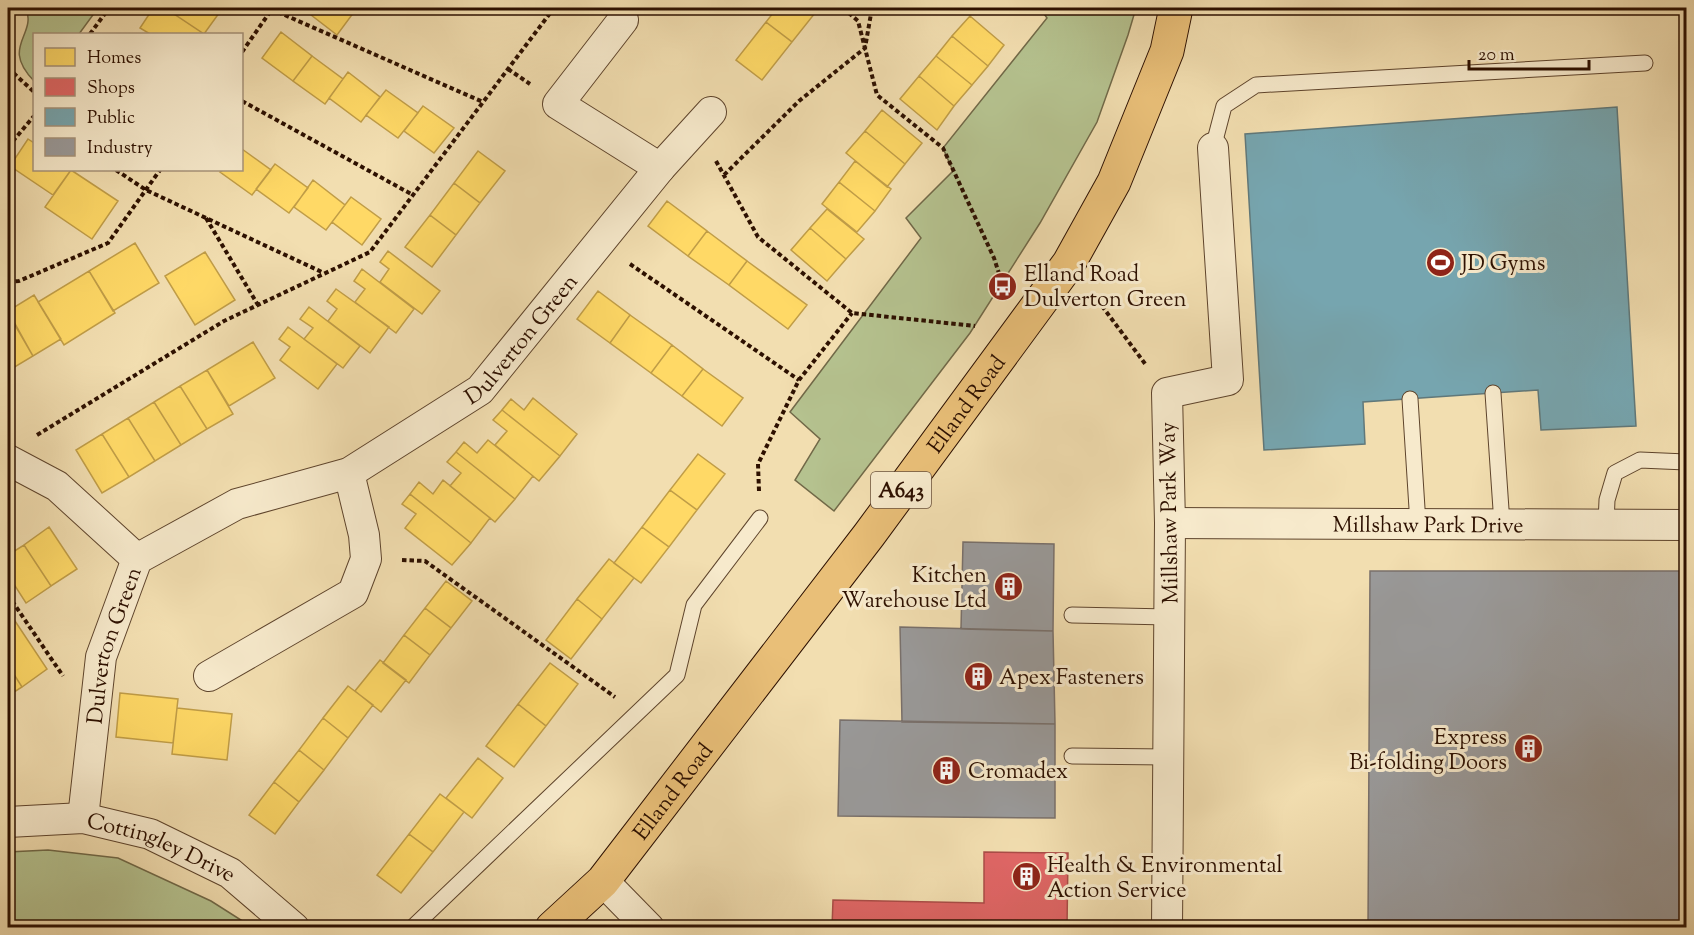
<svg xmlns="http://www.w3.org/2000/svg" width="1694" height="935" font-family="'Sorts Mill Goudy',serif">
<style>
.green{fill:#b5c28f;stroke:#716948;stroke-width:1.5}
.homes{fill:#ffd966;stroke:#c09d47;stroke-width:1.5}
.shops{fill:#e06666;stroke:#aa4c47;stroke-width:1.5}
.public{fill:#76a5af;stroke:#60787a;stroke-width:1.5}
.industry{fill:#999;stroke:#79706b;stroke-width:1.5}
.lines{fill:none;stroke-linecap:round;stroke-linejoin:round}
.lane-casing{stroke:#5e442c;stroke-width:17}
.street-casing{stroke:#5e442c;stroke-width:32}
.primary-casing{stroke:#2d1000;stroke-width:35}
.path{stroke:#2d1000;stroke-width:4;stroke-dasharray:4.5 3;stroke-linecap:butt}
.lane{stroke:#f7eacc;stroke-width:15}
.street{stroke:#f7eacc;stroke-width:30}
.primary{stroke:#e9bf78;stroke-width:33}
.labels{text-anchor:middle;stroke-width:6;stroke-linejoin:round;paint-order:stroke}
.shield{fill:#f7eacc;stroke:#6a513d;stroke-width:1.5}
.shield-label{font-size:21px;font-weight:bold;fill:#2d1000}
.poi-label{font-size:22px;fill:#2d1000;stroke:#f7eacc;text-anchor:start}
.street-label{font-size:22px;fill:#2d1000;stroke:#f7eacc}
</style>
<rect width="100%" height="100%" fill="#f2deb0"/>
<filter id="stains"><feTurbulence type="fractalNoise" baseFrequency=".00333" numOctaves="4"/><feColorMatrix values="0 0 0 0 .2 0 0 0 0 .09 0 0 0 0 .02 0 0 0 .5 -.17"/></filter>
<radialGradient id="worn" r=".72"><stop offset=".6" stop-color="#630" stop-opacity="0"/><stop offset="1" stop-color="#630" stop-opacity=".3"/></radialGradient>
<path class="green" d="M26,8H98L79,34H34V81C0,46 37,36 26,8Z
M1040,8H1136L1128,35L1097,122L1040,223L970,333L834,511L795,480L820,439L790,412L921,238L906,218L953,171L943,148L1047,18Z
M48,850L118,858L211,901L252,927H8V852Z"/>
<path class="homes" d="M141,8H165L204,34H150L140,28L150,13Z
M165,8H220L222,9L204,34Z
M302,8H357L337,35Z
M777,8H819L792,42L766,22Z
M970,16L1004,45L988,66L952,36Z
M766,22L792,42L762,80L736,60Z
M281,32L312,56L293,81L262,58Z
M952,36L988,66L972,85L936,56Z
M312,56L343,79L325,104L293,81Z
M936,56L972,85L954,106L919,76Z
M348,72L380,97L361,122L329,98Z
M919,76L954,106L937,130L900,99Z
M386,90L418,113L398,138L366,115Z
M423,106L454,128L434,153L404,131Z
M882,110L922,143L905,164L865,131Z
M865,131L905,164L887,187L846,153Z
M28,139L34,143V170H71L53,195L10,166Z
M242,149L271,170L252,195L220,172L223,170H242Z
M478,151L505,171L480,203L454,183Z
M855,161L891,189L875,211L839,182Z
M275,164L308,188L289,213L256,189Z
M71,170L118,201L92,239L45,207Z
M313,180L345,205L326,230L294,207Z
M839,182L875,211L857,232L822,204Z
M454,183L480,203L456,235L430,215Z
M351,197L381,219L362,245L332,222Z
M667,201L707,231L688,256L648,226Z
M827,209L864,239L846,259L810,228Z
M430,215L456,235L432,267L405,247Z
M810,228L846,259L827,281L791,250Z
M707,231L747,261L729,285L688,256Z
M135,243L159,283L113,311L89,271Z
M388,251L440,291L422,314L380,282L389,269L380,262Z
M205,252L235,300L195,325L165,276Z
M747,261L807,305L788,329L729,285Z
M362,269L414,309L396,333L355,302L365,289L354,281Z
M89,271L115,313L64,345L38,302Z
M336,289L389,327L370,353L328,321L337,309L327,301Z
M598,291L630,315L610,343L577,319Z
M34,295L61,339L33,356L8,311Z
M309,307L360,346L343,368L304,339L313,328L300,319Z
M8,313L33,356L8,371Z
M630,315L672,345L651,373L610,343Z
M288,327L337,364L318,389L280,360L290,347L279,339Z
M253,342L275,378L229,406L207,370Z
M672,345L703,369L682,396L651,373Z
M703,369L743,398L722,426L682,396Z
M207,370L233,414L207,429L180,386Z
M180,386L207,429L181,445L154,402Z
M533,398L577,434L560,456L502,410L511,399L524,410Z
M154,402L181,445L155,461L128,418Z
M502,410L560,456L539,481L495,445L507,431L493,420Z
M128,418L155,461L129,477L102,434Z
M102,434L129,477L102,493L76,450Z
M488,440L533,476L515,499L456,452L464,442L477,453Z
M456,452L515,499L495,522L450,486L461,473L447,462Z
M698,454L725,474L697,510L670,490Z
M443,480L490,518L471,543L410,494L419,482L433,494Z
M670,490L697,510L669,547L642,527Z
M410,494L471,543L452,565L405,528L416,514L402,504Z
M49,527L77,569L51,586L24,545Z
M642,527L669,547L641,583L614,563Z
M24,545L51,586L26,603L8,575V555Z
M609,559L634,578L602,619L577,599Z
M446,581L472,601L451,628L425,608Z
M577,599L602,619L571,659L546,640Z
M425,608L451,628L430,655L404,635Z
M15,621L47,669L22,687L8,665V626Z
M404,635L430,655L409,683L383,663Z
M380,660L406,680L381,712L355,691Z
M550,663L578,684L546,726L518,704Z
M8,665L22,687L8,696Z
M348,686L373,705L348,738L323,718Z
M120,693L178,699L173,743L116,737Z
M518,704L546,726L514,767L486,746Z
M177,708L232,714L227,760L172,754Z
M323,718L348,738L324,770L299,750Z
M299,750L324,770L299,802L274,782Z
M478,758L503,778L472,818L446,798Z
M274,782L299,802L275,834L249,815Z
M440,794L464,812L433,852L409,834Z
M409,834L433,852L401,893L377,875Z"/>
<path class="shops" d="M984,852L1068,853L1067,928H832L833,900L984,903Z"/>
<path class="public" d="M1617,107L1636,426L1541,430L1538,390L1493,393L1363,402L1365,444L1264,450L1245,134Z"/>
<path class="industry" d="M963,542L1054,544L1053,631L961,629Z
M1370,571H1686V928H1368Z
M900,627L1053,631L1055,724L902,722Z
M840,720L1055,724V818L838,816Z"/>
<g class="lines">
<defs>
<path id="lane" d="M1213,148L1224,106L1256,85L1645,63
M1493,393L1502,524
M1410,399L1418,524
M1606,524L1607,500L1615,473L1640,460L1686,462
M1072,615L1169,617
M1072,756L1168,757
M412,928L677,675L694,605L760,518"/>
<g id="street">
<path d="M623,20L558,104L660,168"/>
<path d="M8,460L57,486L137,559"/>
<path id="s1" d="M1170,523L1686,525"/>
<path d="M209,676L353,593L366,559L364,535L349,473"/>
<path id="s2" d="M83,818L101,657L137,559L237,504L349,473L480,390L660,168L711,112"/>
<path id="s3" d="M8,822L83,818L150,834L230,873L294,928"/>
<path d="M603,881L649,928"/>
<path d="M1167,928L1170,523L1167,393L1228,380L1213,148"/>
</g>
<g id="primary">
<path id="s4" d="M552,928L603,881L869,535L1069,263L1114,182L1167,51L1176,8"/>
</g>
</defs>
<use href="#lane" class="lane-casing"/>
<use href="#street" class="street-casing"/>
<use href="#primary" class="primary-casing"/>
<path class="path" d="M843,8L858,21L877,95L943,148L994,258L1004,289
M271,9L483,102
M90,34L109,8
M242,52L272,9
M8,68L34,92
M508,69L530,84
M242,101L413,195
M8,147L34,116
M716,161L758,237L852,313L975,326
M116,170L146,190L324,273
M724,175L799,101L865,48L872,8
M206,218L258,305
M630,264L799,380
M8,282L19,281L108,243L160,170
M1093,294L1146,365
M37,435L224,321L370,252L554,8
M759,491L758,464L799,380L852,313
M402,560L425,561L615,697
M8,595L63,676"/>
<use href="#lane" class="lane"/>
<use href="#street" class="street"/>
<use href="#primary" class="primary"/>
</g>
<defs>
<symbol id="stadium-disc" viewBox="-11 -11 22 22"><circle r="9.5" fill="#8f2418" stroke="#f7eacc"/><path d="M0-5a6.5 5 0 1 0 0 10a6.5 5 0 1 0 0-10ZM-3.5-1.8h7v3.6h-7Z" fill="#fff"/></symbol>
<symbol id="bus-disc" viewBox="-11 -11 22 22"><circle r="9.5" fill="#8f2418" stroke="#f7eacc"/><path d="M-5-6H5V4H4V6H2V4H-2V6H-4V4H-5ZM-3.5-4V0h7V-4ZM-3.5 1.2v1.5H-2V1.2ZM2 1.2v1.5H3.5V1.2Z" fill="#fff"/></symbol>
<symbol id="building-disc" viewBox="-11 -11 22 22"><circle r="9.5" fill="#8f2418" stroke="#f7eacc"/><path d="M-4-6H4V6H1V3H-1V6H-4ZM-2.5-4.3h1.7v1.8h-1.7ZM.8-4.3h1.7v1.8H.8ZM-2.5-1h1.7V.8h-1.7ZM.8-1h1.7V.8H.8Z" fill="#fff"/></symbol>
</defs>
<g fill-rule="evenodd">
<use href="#stadium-disc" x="1424" y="246" width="33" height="33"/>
<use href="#bus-disc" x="986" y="270" width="33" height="33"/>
<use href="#building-disc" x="992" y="570" width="33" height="33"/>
<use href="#building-disc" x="962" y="660" width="33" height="33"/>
<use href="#building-disc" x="1512" y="732" width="33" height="33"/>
<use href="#building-disc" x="930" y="754" width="33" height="33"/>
<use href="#building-disc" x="1010" y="860" width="33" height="33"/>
</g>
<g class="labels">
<rect class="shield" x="871" y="472" width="60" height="36" rx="4.5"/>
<g class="shield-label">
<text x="901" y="497">A643</text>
</g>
<g class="poi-label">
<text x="1461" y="270">JD Gyms</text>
<text x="1024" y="281">Elland Road<tspan x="1024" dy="25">Dulverton Green</tspan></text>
<text x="987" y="582" text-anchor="end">Kitchen<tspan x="987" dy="25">Warehouse Ltd</tspan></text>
<text x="999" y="684">Apex Fasteners</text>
<text x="1507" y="744" text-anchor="end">Express<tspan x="1507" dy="25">Bi-folding Doors</tspan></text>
<text x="968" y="778">Cromadex</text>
<text x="1047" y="872">Health &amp; Environmental<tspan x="1047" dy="25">Action Service</tspan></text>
</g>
<g class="street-label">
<text dy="8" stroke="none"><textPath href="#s2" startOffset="717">Dulverton Green</textPath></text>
<text dy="8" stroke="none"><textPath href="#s4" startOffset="669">Elland Road</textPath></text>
<text transform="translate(1168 513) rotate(-91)" y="8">Millshaw Park Way</text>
<text dy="8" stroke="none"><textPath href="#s1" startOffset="258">Millshaw Park Drive</textPath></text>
<text dy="8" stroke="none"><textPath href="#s2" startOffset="176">Dulverton Green</textPath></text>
<text dy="8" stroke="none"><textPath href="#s4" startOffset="183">Elland Road</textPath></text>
<text dy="8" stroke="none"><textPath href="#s3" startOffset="159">Cottingley Drive</textPath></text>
</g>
</g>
<rect width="1694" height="935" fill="none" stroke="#f2deb0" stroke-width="30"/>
<rect x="9" y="9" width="1676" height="917" fill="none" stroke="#2d1000" stroke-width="3"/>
<rect x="15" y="15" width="1664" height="905" fill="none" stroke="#2d1000" stroke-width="1.5"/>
<rect x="33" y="33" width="210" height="138" fill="#f7eacc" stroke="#a6937a" stroke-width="1.5"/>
<rect x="45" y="48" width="30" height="18" fill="#ffd966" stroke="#a6937a" stroke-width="1.5"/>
<text x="87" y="63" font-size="18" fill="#2d1000">Homes</text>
<rect x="45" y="78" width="30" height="18" fill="#e06666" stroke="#a6937a" stroke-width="1.5"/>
<text x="87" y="93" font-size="18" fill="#2d1000">Shops</text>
<rect x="45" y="108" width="30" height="18" fill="#76a5af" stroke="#a6937a" stroke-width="1.5"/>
<text x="87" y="123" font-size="18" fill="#2d1000">Public</text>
<rect x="45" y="138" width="30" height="18" fill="#999999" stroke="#a6937a" stroke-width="1.5"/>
<text x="87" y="153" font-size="18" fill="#2d1000">Industry</text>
<path d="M1469 60v9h120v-9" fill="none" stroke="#2d1000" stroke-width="3"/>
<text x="1478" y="60" font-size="18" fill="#2d1000" stroke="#f7eacc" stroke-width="4.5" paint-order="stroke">20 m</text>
<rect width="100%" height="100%" filter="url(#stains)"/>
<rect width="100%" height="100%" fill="url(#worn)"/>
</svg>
